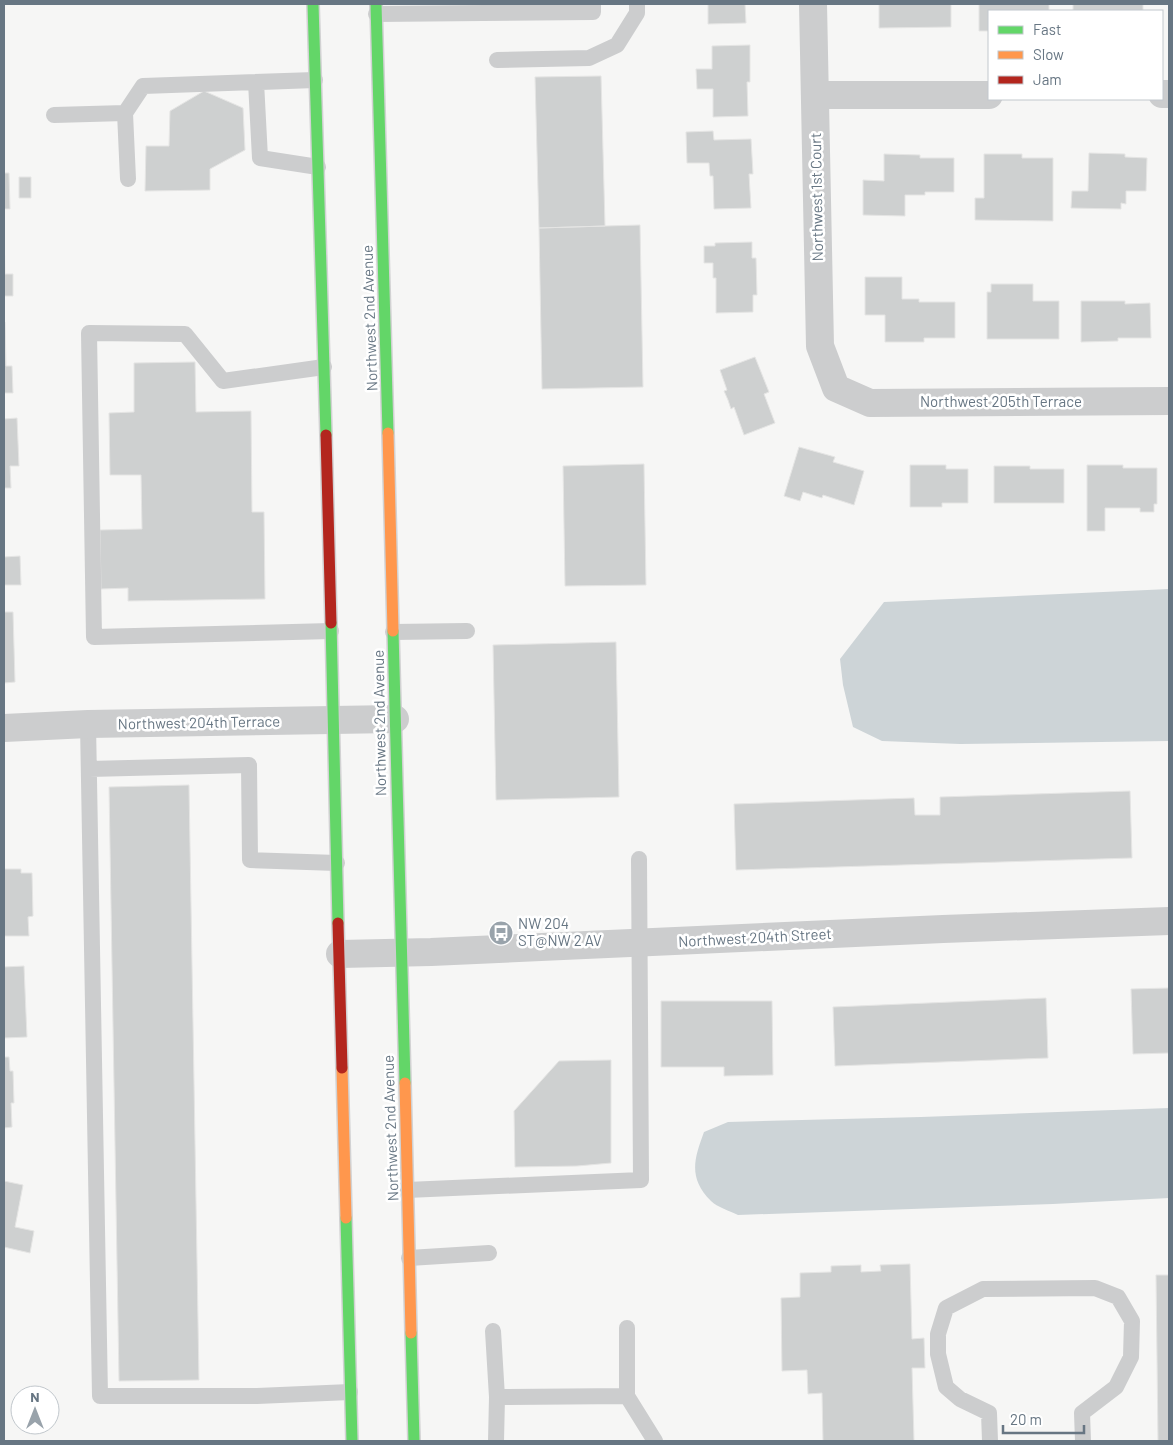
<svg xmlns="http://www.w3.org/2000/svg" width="1173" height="1445" font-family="Barlow,sans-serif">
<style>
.water{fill:#cdd4d7}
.building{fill:#ced0d0;stroke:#e5e5e4}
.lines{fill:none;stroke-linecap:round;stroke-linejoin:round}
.fast-casing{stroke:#d2d2d3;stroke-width:14}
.slow-casing{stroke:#d2d2d3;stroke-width:14}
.jam-casing{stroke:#d2d2d3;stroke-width:14}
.lane{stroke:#cccdce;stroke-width:16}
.street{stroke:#cccdce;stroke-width:28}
.fast{stroke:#63d668;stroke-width:11}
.slow{stroke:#ff974d;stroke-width:11}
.jam{stroke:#b3261e;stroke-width:11}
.labels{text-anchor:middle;stroke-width:5;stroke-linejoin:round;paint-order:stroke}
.street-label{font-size:15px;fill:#677683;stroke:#fff}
.poi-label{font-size:15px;fill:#677683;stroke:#fff;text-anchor:start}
</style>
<rect width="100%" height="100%" fill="#f6f6f5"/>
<path class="water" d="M1169,589V741L960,744L882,741L853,727L843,685L840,659L884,602Z
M1169,1108V1198L1053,1204L738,1215C730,1211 717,1207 711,1201C688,1178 694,1159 704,1132L728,1122L921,1117Z"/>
<path class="building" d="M708,4H745L746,23L708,24Z
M879,4H951V27L879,28Z
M979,4H1049V11H989V31H979Z
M1073,4H1143V11H1073Z
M750,45V82H747L748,116L713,117V89H697L696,69H712V46Z
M601,76L605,226L539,228L535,77Z
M204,91L243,108L245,150L210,169V190L145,191L146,146H169L170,111Z
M713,131L714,140L751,139L753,174H749L751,208L714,209L713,176H710L709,163H687L686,132Z
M1089,153L1125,154V157L1147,158L1146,191H1126V204L1121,203V209L1071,208L1072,191H1088Z
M884,154L920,155V158H954V192H925V195H905V216L863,215V180L884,181Z
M984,154H1022V158H1053V221L975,220V198H984Z
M4,173H9L10,209H4Z
M19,177H31V198H19Z
M640,225L643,387L542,389L539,228Z
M4,233L5,274H13V296H4Z
M752,242V258H756L757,295H753V312L716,313V278H713V263H704V246H715V243Z
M865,277H902V299H919V302H955V338H924V342H885V315H865Z
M991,284H1033V301H1059V339H987V292H991Z
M1081,301H1125V304L1150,303L1151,338H1118V341L1081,342Z
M4,322H5L6,366H12L13,393H4Z
M755,357L769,392L764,394L775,423L744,435L734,407L731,409L728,400L724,391L727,390L720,370Z
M195,362L196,412L251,411L252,512H264L265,599L128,601V588L101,589L100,530L142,529L141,475H110L109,413L134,412V363Z
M17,418L19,466H10L11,488H4V419Z
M799,447L835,457L833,462L864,471L854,505L823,495L822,498L803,492L800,501L784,496Z
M644,464L646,585L565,586L563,466Z
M910,465H946V469H968V503H942V507H910Z
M1087,465H1123V468H1157V504H1154V512H1140V508H1105V531H1087Z
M994,466H1030V469H1064V503H994Z
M20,556L21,585H4V557Z
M4,612H13L15,682L4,683Z
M616,642L619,797L496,800L493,645Z
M189,785L199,1380L119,1381L109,787Z
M1130,791L1132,858L736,870L734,804L914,798L915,815H940V797Z
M4,869H21V873H32L33,916L28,917L29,936H4Z
M24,966L27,1037L4,1038V967Z
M1169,988V1053L1133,1054L1131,989Z
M1046,998L1048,1058L835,1066L833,1007Z
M661,1001H772L773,1075L724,1076V1067H661Z
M4,1057H9L10,1071H13L14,1103H11L12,1127L4,1128Z
M611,1060V1163L577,1166L515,1167L514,1111L559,1061Z
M4,1181L23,1185L15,1227L34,1231L30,1253L4,1247Z
M910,1264L912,1339L924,1338L925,1368H912L914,1441H823L822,1393L808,1394L807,1370L782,1371L781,1298L800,1297V1273L831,1272V1266L861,1265V1272L881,1271L880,1265Z
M1156,1275H1169V1441H1158Z"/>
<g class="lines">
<defs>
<path id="fast" d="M313,4L326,435
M376,4L388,433
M331,623L338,923
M393,631L405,1083
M346,1218L352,1441
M411,1333L414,1441"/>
<path id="slow" d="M388,433L393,631
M342,1068L346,1218
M405,1083L411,1333"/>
<path id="jam" d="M326,435L331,623
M338,923L342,1068"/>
</defs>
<use href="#fast" class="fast-casing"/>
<use href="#slow" class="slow-casing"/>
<use href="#jam" class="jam-casing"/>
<path class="lane" d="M376,14L593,12V4
M497,60L589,58L617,45L637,13V4
M256,82L260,158L318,167
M125,113L128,179
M54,115L125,113L143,86L315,80
M324,367L223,381L185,334L89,333L94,637L331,631
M393,632L467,631
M88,724L100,1396H257L350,1392
M89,769L249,765L250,860L337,863
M407,1190L641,1180L639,859
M409,1258L489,1253
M627,1328V1396
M493,1331L497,1397
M496,1441L497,1397L627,1396L655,1441
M990,1441L989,1413L960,1399L946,1387L938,1354V1334L946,1308L983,1289L1095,1288L1118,1297L1132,1321L1131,1357L1116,1387L1082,1413L1083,1441"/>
<path class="street" d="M813,4L820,346L836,388L870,403L1169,401
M1162,94H1169
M815,95H989
M4,728L88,724L395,719
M340,954L431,952L943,929L1169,921"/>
<use href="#fast" class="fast"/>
<use href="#slow" class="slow"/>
<use href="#jam" class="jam"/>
</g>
<defs>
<symbol id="bus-disc" viewBox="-11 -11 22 22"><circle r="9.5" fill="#99a3ab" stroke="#fff"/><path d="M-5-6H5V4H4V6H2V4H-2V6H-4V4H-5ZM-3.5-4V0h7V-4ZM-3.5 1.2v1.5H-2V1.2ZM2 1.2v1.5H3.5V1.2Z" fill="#fff"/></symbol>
</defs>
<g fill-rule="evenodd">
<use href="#bus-disc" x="487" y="919" width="28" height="28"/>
</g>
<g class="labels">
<g class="street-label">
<text transform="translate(817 197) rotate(-91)" y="5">Northwest 1st Court</text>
<text transform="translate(370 318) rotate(-92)" y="5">Northwest 2nd Avenue</text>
<text x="1001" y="407">Northwest 205th Terrace</text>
<text transform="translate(199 723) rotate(-1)" y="5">Northwest 204th Terrace</text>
<text transform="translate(380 723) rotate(-91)" y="5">Northwest 2nd Avenue</text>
<text transform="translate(755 938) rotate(-3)" y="5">Northwest 204th Street</text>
<text transform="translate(391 1128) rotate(-92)" y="5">Northwest 2nd Avenue</text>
</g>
<g class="poi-label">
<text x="518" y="929">NW 204<tspan x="518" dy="17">ST@NW 2 AV</tspan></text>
</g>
</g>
<rect width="1173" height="1445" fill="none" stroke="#677683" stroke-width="10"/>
<rect x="988" y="10" width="175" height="90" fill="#ffffff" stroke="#c2c8cd"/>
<rect x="998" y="26" width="25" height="8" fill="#63d668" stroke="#c2c8cd"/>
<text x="1033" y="35" font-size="15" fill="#677683">Fast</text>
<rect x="998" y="51" width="25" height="8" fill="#ff974d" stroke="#c2c8cd"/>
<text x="1033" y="60" font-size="15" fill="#677683">Slow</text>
<rect x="998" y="76" width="25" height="8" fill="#b3261e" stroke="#c2c8cd"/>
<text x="1033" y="85" font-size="15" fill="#677683">Jam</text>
<g transform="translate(35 1410)"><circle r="24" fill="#ffffff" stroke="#c2c8cd"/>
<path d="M0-4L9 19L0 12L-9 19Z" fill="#99a3ab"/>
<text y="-8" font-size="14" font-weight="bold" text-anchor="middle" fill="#677683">N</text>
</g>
<path d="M1003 1425v8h81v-8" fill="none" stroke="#677683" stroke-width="2.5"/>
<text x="1010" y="1425" font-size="15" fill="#677683" stroke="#ffffff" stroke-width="4" paint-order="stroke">20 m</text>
</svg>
